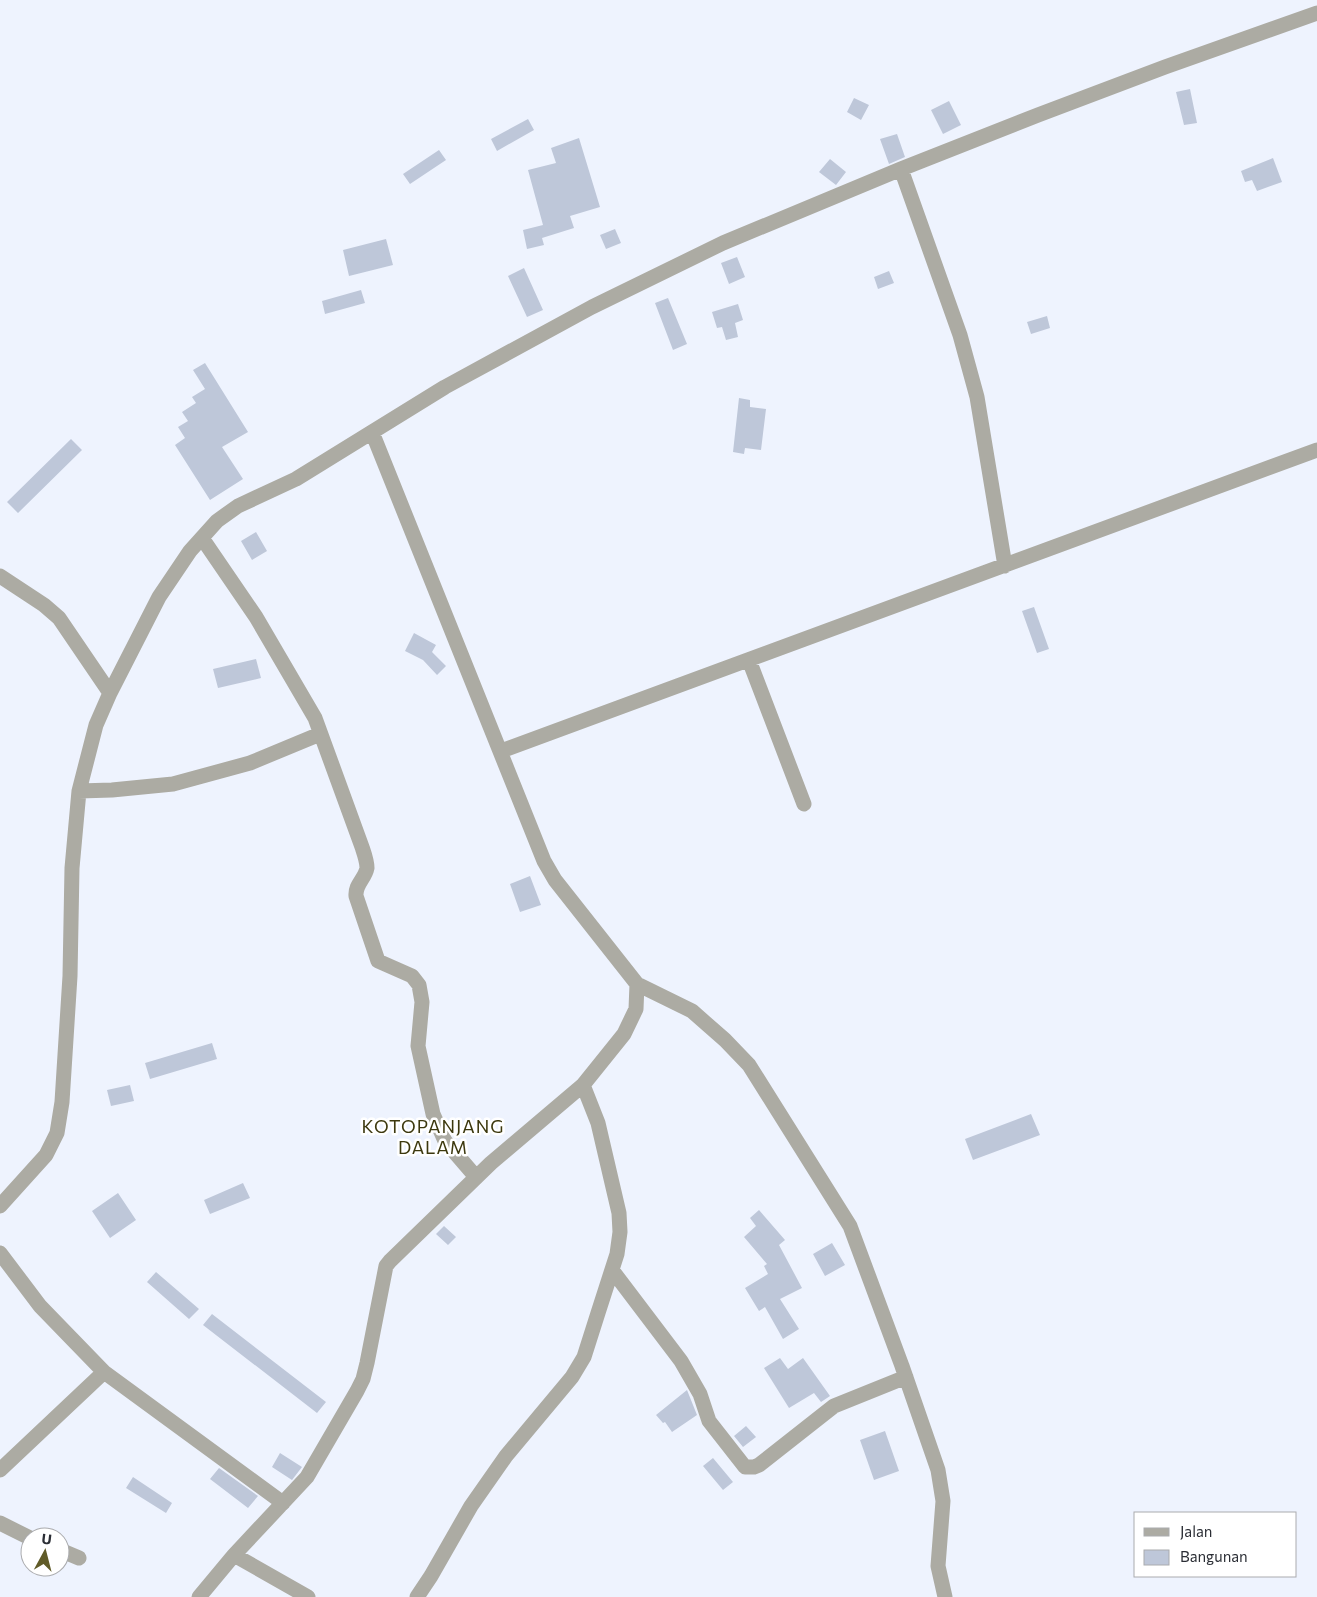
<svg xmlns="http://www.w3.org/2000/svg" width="1317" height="1597" font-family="Commissioner,sans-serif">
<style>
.building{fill:#bec7d9}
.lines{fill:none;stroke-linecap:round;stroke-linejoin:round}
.street{stroke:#acaba3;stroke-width:15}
.labels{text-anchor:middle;stroke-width:5;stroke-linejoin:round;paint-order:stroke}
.quarter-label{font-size:18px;letter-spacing:1px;fill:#3c380e;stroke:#fff}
</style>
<rect width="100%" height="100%" fill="#eef3fe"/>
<path class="building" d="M1190,89L1197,123L1184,125L1176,92Z
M854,98L869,105L861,120L847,112Z
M949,101L961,125L943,134L931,110Z
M528,119L534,130L497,151L491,139Z
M897,134L905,157L889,164L880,139Z
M579,138L600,207L570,216L574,228L542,238L544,245L527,249L523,230L543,225L528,170L556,163L551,148Z
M439,150L446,160L410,184L403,174Z
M1273,158L1282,182L1257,191L1252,180L1245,182L1241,171Z
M830,159L846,172L836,185L819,172Z
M615,229L621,243L606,249L600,235Z
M386,239L393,265L349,276L343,250Z
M737,257L745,277L729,284L721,263Z
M524,268L543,310L527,317L508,276Z
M889,271L894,283L878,289L874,277Z
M361,290L365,303L325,314L322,301Z
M668,298L687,344L673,350L655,303Z
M738,304L743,320L735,323L738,337L726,340L722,327L717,328L712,312Z
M1047,316L1050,328L1031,334L1027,322Z
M205,363L248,432L222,447L243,479L210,500L175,445L185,438L178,427L188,421L182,412L196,403L192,397L205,389L193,370Z
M739,398L750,400V407L766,409L761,450L745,448L744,454L733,452Z
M71,439L82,450L18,513L7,502Z
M256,532L267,551L252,560L241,541Z
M1034,607L1049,649L1037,653L1022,611Z
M414,633L436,645L432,652L446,666L437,675L423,660L405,651Z
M256,659L261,678L218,688L213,669Z
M530,876L541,905L520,912L510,884Z
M212,1043L217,1059L150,1079L145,1063Z
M130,1085L134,1101L111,1106L107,1090Z
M1031,1114L1040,1135L973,1160L965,1139Z
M243,1183L250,1198L210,1214L204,1200Z
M118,1193L136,1220L110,1238L92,1211Z
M759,1210L785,1240L779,1245L802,1288L780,1299L799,1329L783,1339L765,1307L759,1311L745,1288L768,1274L764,1266L767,1264L744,1237L756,1226L750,1218Z
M444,1226L456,1237L448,1245L436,1234Z
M832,1243L845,1265L825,1276L813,1254Z
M156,1272L199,1309L189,1319L147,1282Z
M212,1314L326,1402L317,1413L203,1325Z
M780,1358L788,1369L803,1358L830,1396L821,1402L814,1393L789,1408L764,1368Z
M687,1390L697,1415L672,1432L665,1422L663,1423L656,1415Z
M746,1426L756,1437L743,1447L734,1436Z
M885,1431L899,1471L874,1480L860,1440Z
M280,1453L302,1467L292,1480L272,1467Z
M713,1458L733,1482L723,1490L703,1466Z
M219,1468L258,1496L248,1508L210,1479Z
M133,1477L172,1503L166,1513L126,1488Z"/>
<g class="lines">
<path class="street" d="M901,169L960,335L977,397L1005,566
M372,432L544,861L555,880L637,984L692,1011L725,1040L749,1065L850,1226L902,1366L938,1470L943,1501L938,1566L945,1597
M202,538L256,617L315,718L362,847C364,853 367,861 367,868C365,879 355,884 356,896L378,961L412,976L419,985L422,1002L418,1046L433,1114L445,1141L476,1177
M0,576L44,605L59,618L110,693
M749,660L804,804
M501,751L1317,450
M79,791L112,790L173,784L250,763L320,734
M0,1206L46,1155L57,1133L62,1102L70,976L72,868L79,791L96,725L110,693L159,597L190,551L217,521L238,506L296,479L445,387L592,307L723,243L901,169L1038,115L1165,67L1317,13
M0,1253L40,1306L104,1372L283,1503
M612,1270L681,1361L700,1394L709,1421L745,1467H754L759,1465L834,1406L906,1377
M0,1470L104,1372
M0,1523L30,1538
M60,1550L79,1558
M234,1555L308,1597
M199,1597L234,1555L307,1477L357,1391L363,1379L367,1363L386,1266L390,1261L491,1163L583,1085L624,1034L636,1009L637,984
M417,1597L431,1576L471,1506L506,1456L572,1377L584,1357L598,1313L617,1254L620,1232L619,1213L598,1123L583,1085"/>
</g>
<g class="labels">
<g class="quarter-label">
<text x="433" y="1133">KOTOPANJANG<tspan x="433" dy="21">DALAM</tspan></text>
</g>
</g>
<rect x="1134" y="1512" width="162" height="65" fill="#ffffff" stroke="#aaabae"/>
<rect x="1144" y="1528" width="25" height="8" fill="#acaba3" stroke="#aaabae"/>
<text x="1180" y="1537" font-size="15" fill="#2b2e35">Jalan</text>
<rect x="1144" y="1550" width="25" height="15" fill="#bec7d9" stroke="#aaabae"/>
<text x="1180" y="1562" font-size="15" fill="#2b2e35">Bangunan</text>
<g transform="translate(45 1552) rotate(7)"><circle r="24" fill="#ffffff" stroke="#aaabae"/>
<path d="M0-4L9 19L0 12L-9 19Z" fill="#605b28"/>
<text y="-8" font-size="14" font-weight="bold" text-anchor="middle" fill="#2b2e35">U</text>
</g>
</svg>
